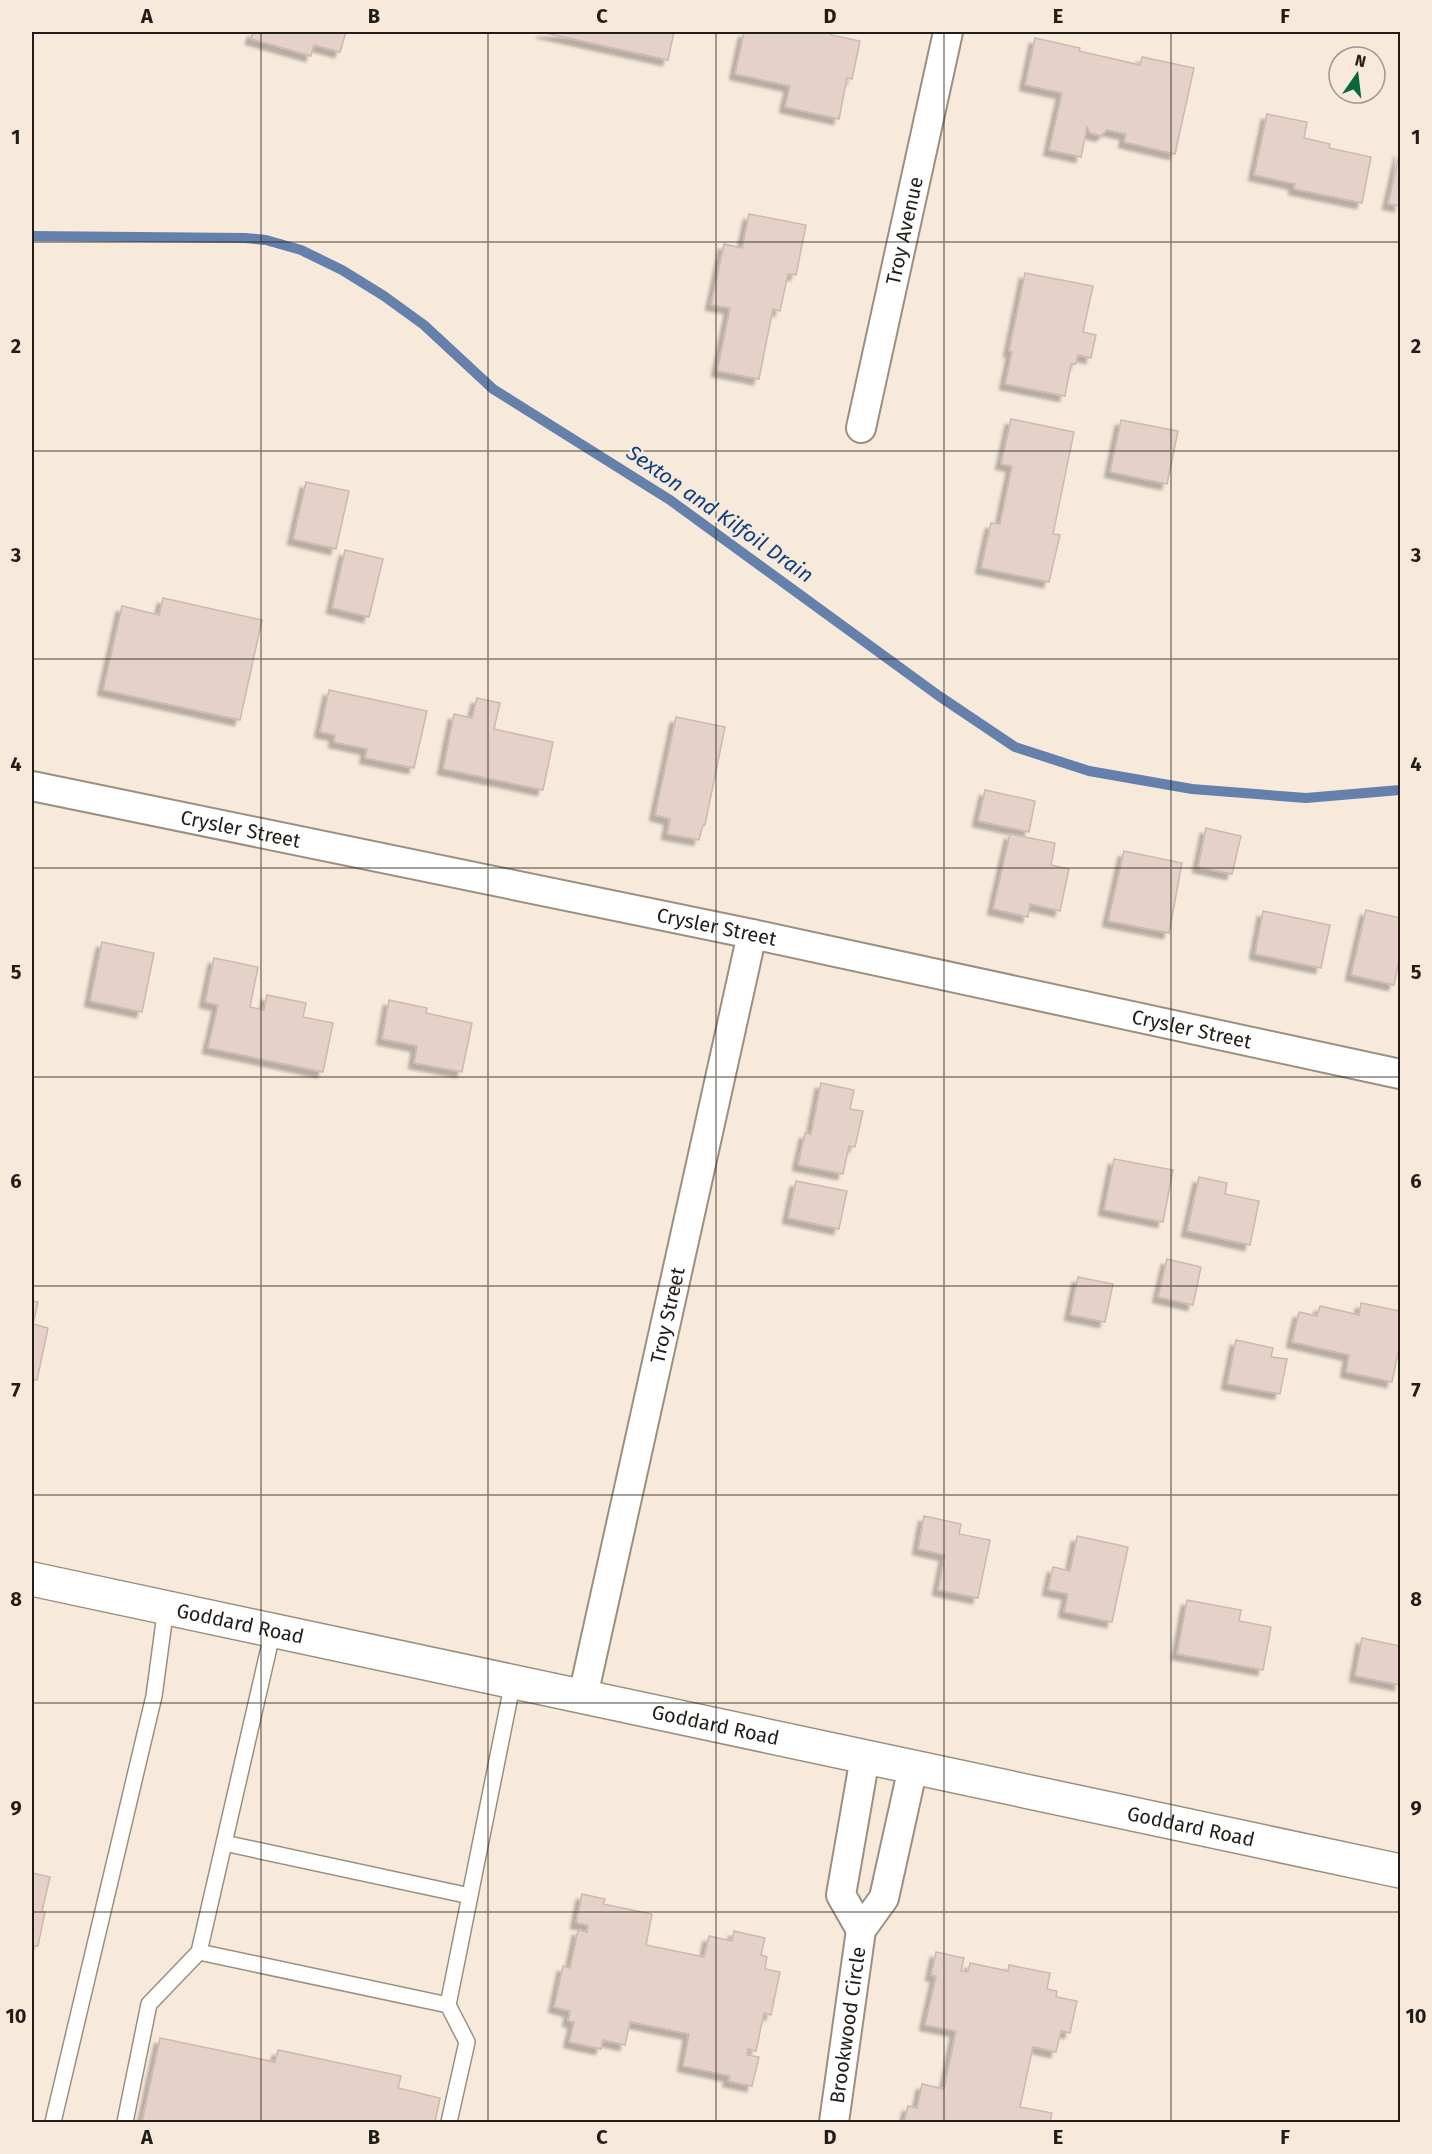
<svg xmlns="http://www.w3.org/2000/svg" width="1432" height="2154" font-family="'Fira Sans',sans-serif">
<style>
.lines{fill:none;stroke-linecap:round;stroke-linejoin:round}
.stream{stroke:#6580ab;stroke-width:10}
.building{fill:#e5d1c8;stroke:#ccb8b0;stroke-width:1.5;filter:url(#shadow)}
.lane-casing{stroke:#9b8f81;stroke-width:18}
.street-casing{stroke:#9b8f81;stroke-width:32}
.secondary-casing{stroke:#9b8f81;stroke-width:36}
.lane{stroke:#fff;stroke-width:15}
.street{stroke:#fff;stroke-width:28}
.secondary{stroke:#fff;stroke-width:33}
.grid{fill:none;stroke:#221d18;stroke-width:1.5;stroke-opacity:0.55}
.labels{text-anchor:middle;stroke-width:4.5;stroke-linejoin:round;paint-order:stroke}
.street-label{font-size:20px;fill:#221d18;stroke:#f8eadb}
.water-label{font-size:21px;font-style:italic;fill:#0a3e86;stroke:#f8eadb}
.neatline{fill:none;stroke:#221d18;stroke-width:2}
.grid-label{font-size:20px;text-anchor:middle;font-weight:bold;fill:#221d18}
</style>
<defs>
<filter id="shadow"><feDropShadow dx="-5.5" dy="5.5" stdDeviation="1.5" flood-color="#0004"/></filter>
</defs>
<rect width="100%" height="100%" fill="#f8eadb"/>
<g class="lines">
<path class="stream" d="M32,236L245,238L266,240L301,250L342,270L384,296L424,325L493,389L670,500L939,696L1015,747L1089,771L1192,789L1306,798L1400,790"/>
</g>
<path class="building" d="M253,32H346L340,52L314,45L311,56L251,39Z
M541,32H674L668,60Z
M744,32H832L831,35L860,41L852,79L847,78L839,119L785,107L790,86L735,74Z
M1035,38L1080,48L1079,51L1140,65L1142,57L1194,68L1175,154L1124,142L1126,134L1107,130L1101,136L1090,133L1087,127L1081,157L1049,150L1062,93L1025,85Z
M1267,114L1307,122L1304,138L1330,144L1329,148L1371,157L1362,203L1294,189L1295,184L1254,175Z
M1400,151V206L1388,204Z
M749,214L806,225L796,275L788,274L780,311L773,309L759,379L717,371L730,308L711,305L724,244L742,248Z
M1025,273L1093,286L1083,332L1096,335L1091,358L1078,355L1076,364H1071L1065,396L1005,384L1012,352L1009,351Z
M1011,419L1074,432L1053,534L1060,535L1049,582L981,568L991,523L1000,524L1012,466L1001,464Z
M1121,420L1178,431L1167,484L1110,472Z
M306,482L349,491L336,549L293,539Z
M345,550L383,559L369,617L332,608Z
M163,598L262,620L240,720L103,690L122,606L159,615Z
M329,690L427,711L414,768L365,758L367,749L334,742L335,735L320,732Z
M477,698L500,703L494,729L553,742L543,790L443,769L454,714L472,718Z
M676,717L725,727L705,825H703L699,840L667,834L670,819L655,815Z
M985,790L1035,801L1029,832L978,821Z
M1206,828L1241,836L1232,874L1198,867Z
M1010,834L1055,843L1051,865L1069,869L1060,911L1030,904L1028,917L993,909Z
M1124,851L1182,863L1169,933L1108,921Z
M1366,910L1400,918V955L1394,985L1351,975Z
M1263,911L1330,925L1321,968L1255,954Z
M102,942L154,953L142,1012L90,1001Z
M214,958L258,967L250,1007L264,1010L267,995L306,1003L303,1017L333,1023L323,1072L208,1048L218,1005L205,1002Z
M389,1000L427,1008L426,1013L472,1023L462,1072L414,1063L417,1046L382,1039Z
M821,1083L854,1090L850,1109L863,1111L855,1147L849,1146L843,1174L798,1165L805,1133L811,1134Z
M1114,1159L1173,1170L1163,1222L1104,1210Z
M1199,1177L1227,1183L1225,1194L1259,1201L1250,1245L1187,1231Z
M796,1181L847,1191L839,1229L788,1218Z
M1167,1259L1201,1267L1193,1305L1158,1297Z
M1078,1277L1113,1284L1105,1322L1070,1315Z
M32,1301L38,1302L33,1324L48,1328L37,1380L32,1379Z
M1361,1303L1400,1311V1343L1392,1382L1346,1372L1349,1355L1292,1342L1299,1312L1317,1316L1320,1306L1359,1315Z
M1236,1340L1273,1348L1271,1357L1287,1359L1280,1394L1227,1384Z
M924,1516L961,1524L959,1534L990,1540L978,1598L938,1590L945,1555L918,1549Z
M1077,1536L1128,1547L1112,1622L1064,1612L1068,1594L1048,1590L1053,1567L1070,1571Z
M1187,1600L1241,1610L1239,1621L1271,1627L1263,1670L1177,1654Z
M1362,1638L1400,1646V1685L1355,1676Z
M32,1873L50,1877L42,1911L45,1912L38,1946H34L32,1959Z
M582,1894L605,1899L603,1904L652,1914L646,1945L704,1957L709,1936L732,1941L734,1931L765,1938L761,1955L767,1957L765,1969L780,1972L771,2015L764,2013L756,2051L748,2049L747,2055L759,2057L752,2086L728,2081L730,2076L683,2066L689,2034L630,2022L625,2045L603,2040L601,2049L569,2042L574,2022L568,2021L570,2011L554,2007L563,1966L570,1968L578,1930L587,1932L588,1925L576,1923Z
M936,1952L964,1958L961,1971L968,1972L970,1963L1008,1971L1009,1965L1050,1973L1047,1989L1057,1991L1056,1997L1077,2001L1070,2033L1061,2031L1056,2052L1033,2047L1020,2107L1052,2113L1050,2122H904L908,2106L917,2108L922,2084L944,2089L956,2031L925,2025L936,1976L931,1975Z
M160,2038L275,2062L278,2050L401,2076L398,2088L440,2098L435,2122H142Z"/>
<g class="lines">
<defs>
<path id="lane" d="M224,1843L470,1896
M199,1952L448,2005
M53,2122L154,1696L166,1607
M125,2122L149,2004L199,1952L273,1630
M449,2122L467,2042L448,2005L513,1681"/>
<g id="street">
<path id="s1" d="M861,428L948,32"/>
<path id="s2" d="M32,786L752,934L1400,1074"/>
<path id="s3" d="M583,1696L752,934"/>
<path d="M861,1930L841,1895L865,1757"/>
<path id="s4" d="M834,2122L861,1930L884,1898L913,1767"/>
</g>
<g id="secondary">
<path id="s5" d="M32,1579L1400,1871"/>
</g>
</defs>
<use href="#lane" class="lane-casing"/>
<use href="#street" class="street-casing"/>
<use href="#secondary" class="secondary-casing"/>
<use href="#lane" class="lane"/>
<use href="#street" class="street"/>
<use href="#secondary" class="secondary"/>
</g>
<path class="grid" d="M261,32V2122M488,32V2122M716,32V2122M944,32V2122M1171,32V2122M32,242H1400M32,451H1400M32,659H1400M32,868H1400M32,1077H1400M32,1286H1400M32,1495H1400M32,1703H1400M32,1912H1400"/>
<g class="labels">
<g class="street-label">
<text dy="7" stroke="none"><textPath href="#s1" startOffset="202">Troy Avenue</textPath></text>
<text dy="7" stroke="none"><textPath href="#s2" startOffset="213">Crysler Street</textPath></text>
<text dy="7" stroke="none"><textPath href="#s2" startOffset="699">Crysler Street</textPath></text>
<text dy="7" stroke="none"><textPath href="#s2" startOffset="1185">Crysler Street</textPath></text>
<text dy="7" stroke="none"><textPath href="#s3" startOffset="390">Troy Street</textPath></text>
<text dy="7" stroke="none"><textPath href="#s5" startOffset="213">Goddard Road</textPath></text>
<text dy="7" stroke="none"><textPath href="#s5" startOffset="699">Goddard Road</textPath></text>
<text dy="7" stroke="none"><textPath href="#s5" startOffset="1185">Goddard Road</textPath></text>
<text dy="7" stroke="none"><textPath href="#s4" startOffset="98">Brookwood Circle</textPath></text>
</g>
<g class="water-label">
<text transform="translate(720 514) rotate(35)" y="7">Sexton and Kilfoil Drain</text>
</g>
</g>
<rect width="1432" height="2154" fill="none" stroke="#f8eadb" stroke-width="66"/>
<g transform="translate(1357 75) rotate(14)"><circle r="28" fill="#f8eadb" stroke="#a2988d" stroke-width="1.5"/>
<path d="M0-4.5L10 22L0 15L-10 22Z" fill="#0a673b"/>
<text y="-9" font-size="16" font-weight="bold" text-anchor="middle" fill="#221d18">N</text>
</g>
<rect x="33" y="33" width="1366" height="2088" class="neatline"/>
<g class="grid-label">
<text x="147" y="23">A</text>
<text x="374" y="23">B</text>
<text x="602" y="23">C</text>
<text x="830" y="23">D</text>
<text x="1058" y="23">E</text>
<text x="1285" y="23">F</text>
<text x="16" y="144">1</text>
<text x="1416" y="144">1</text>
<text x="16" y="353">2</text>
<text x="1416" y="353">2</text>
<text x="16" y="562">3</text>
<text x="1416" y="562">3</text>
<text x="16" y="771">4</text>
<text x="1416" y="771">4</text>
<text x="16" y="979">5</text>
<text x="1416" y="979">5</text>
<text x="16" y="1188">6</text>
<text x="1416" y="1188">6</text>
<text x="16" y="1397">7</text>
<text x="1416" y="1397">7</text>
<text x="16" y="1606">8</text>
<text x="1416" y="1606">8</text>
<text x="16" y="1815">9</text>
<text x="1416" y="1815">9</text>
<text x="16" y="2023">10</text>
<text x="1416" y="2023">10</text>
<text x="147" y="2144">A</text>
<text x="374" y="2144">B</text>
<text x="602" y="2144">C</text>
<text x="830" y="2144">D</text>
<text x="1058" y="2144">E</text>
<text x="1285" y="2144">F</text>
</g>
</svg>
